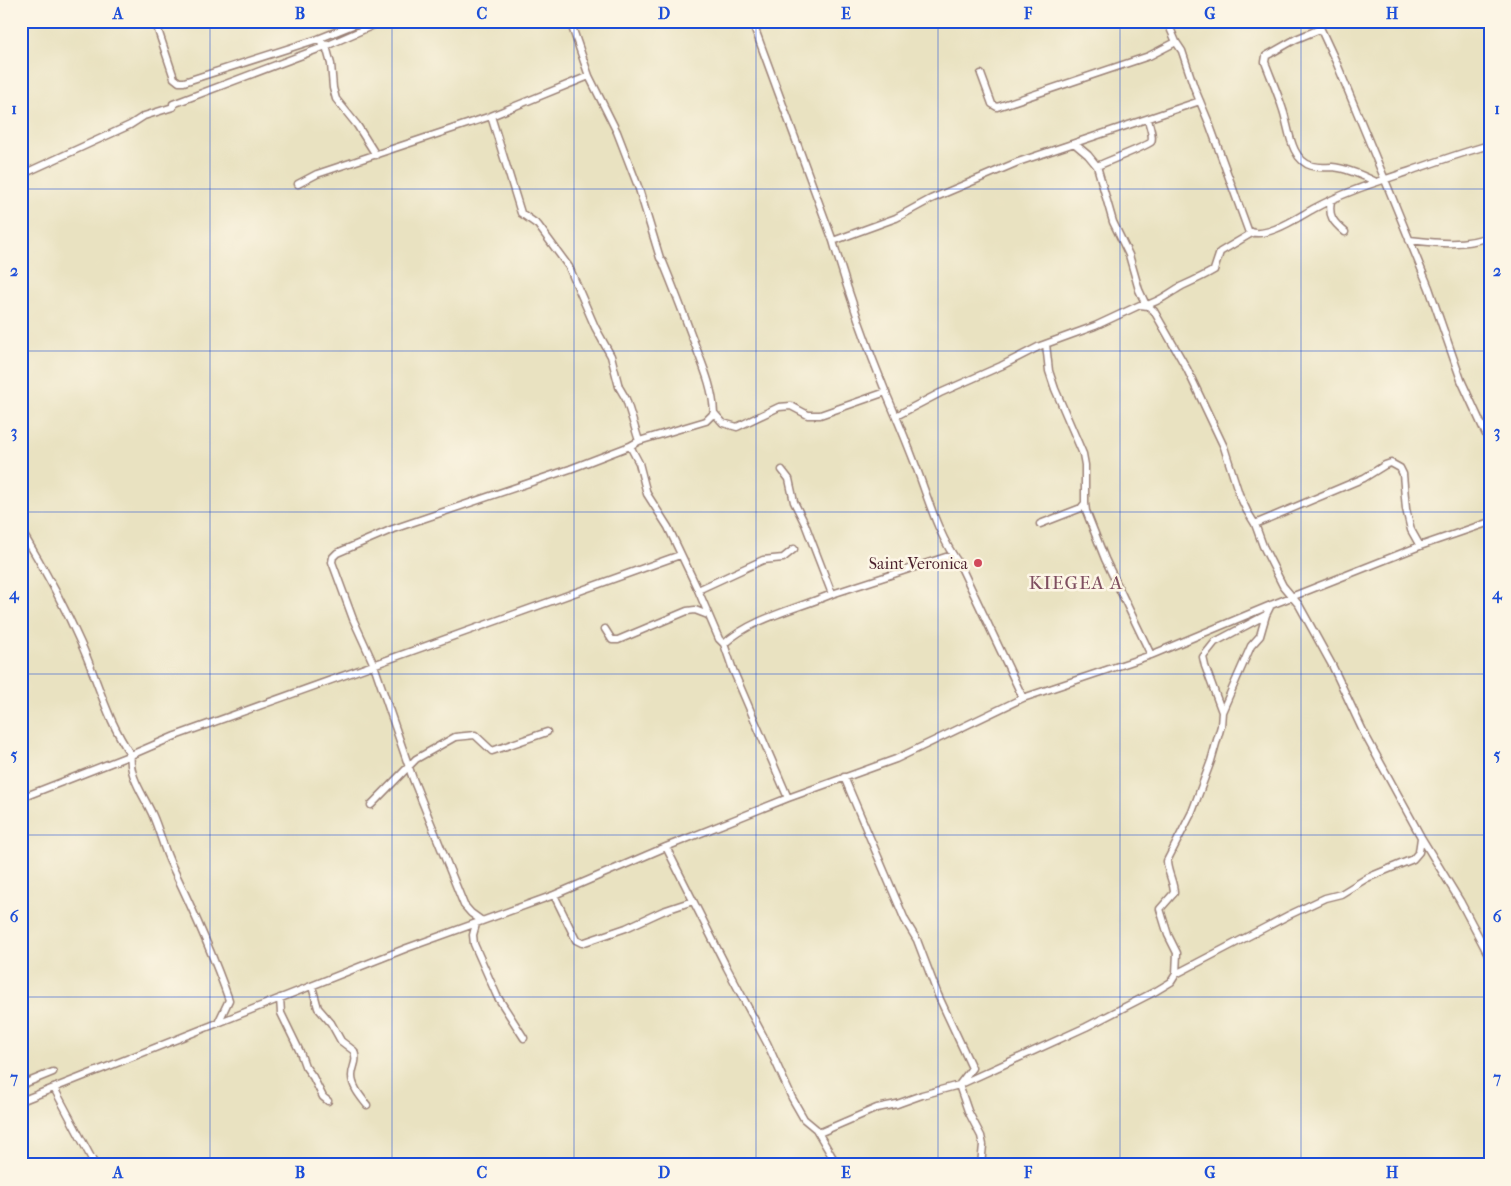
<svg xmlns="http://www.w3.org/2000/svg" width="1511" height="1186" font-family="'IM FELL French Canon',serif">
<style>
.lines{fill:none;stroke-linecap:round;stroke-linejoin:round}
.minor-casing{stroke:#9a8076;stroke-width:9}
.minor{stroke:#fff;stroke-width:6}
.grid{fill:none;stroke:#1d4ed8;stroke-width:1;stroke-opacity:0.55}
.poi-dot{fill:#d1495b;stroke:#fcf5e5;stroke-width:2}
.labels{text-anchor:middle;stroke-width:5;stroke-linejoin:round;paint-order:stroke}
.poi-label{font-size:16px;fill:#4a1f2b;stroke:#fcf5e5;text-anchor:end}
.quarter-label{font-size:19px;letter-spacing:1px;fill:#7f4f60;stroke:#fcf5e5}
.neatline{fill:none;stroke:#1d4ed8;stroke-width:2}
.grid-label{font-size:16px;text-anchor:middle;font-weight:bold;fill:#1d4ed8}
</style>
<rect width="100%" height="100%" fill="#fcf5e5"/>
<filter id="ink" filterUnits="userSpaceOnUse"><feTurbulence type="fractalNoise" baseFrequency=".02" numOctaves="2"/><feDisplacementMap in="SourceGraphic" scale="10" xChannelSelector="R" yChannelSelector="G"/><feConvolveMatrix kernelMatrix="1 2 1 2 8 2 1 2 1" color-interpolation-filters="sRGB"/></filter>
<filter id="wash" filterUnits="userSpaceOnUse"><feTurbulence type="fractalNoise" baseFrequency=".0096" numOctaves="4" result="noise"/><feDisplacementMap in="SourceGraphic" scale="20" xChannelSelector="R" yChannelSelector="G"/><feGaussianBlur stdDeviation="1.12" result="paint"/><feColorMatrix in="noise" values="0 0 0 0 0 0 0 0 0 0 0 0 0 0 0 0 0 1.4 0 .05"/><feComposite in="paint" operator="in"/></filter>
<g filter="url(#wash)">
<rect width="100%" height="100%" fill="#e9e2c1"/>
</g>
<g filter="url(#ink)">
<g class="lines">
<defs>
<path id="minor" d="M155,21L174,78L179,82H184L318,39L363,21
M570,21L589,76L617,132L639,189L660,258L663,262C674,289 684,315 694,342C703,366 713,388 714,413L706,421L639,441
M752,21L833,241C848,292 866,344 886,393C895,414 904,435 912,456C926,491 937,535 960,565L1023,698
M1167,21L1176,42L1182,51L1194,87L1209,123L1248,230C1262,242 1300,216 1313,209C1344,192 1377,182 1410,171C1436,162 1463,152 1490,145
M1317,21L1337,64L1385,180L1429,288L1461,380L1490,443
M1320,29L1296,39L1266,56L1265,62C1271,78 1278,94 1283,110C1289,127 1290,160 1312,166C1319,168 1325,167 1332,167C1347,168 1362,175 1376,182
M318,39L326,46L331,64L333,88L336,99L357,125L376,155
M981,74L992,104L997,107L1149,56L1176,42
M491,116L521,213L538,225L569,267L595,327L611,356L619,387L626,399L639,441L630,446L639,463L647,494L668,527L698,590L719,639L724,644L733,670L788,798
M1075,144L1088,155L1097,166L1113,222L1129,255L1139,290L1146,305
M1097,166C1104,163 1149,145 1151,142C1154,136 1149,126 1148,119
M21,175L130,125L144,116L173,107V104L326,46L383,21
M298,184L317,174L491,116L589,76
M1331,201C1328,216 1333,222 1345,232
M1409,240C1435,243 1465,247 1490,236
M833,241L896,218L931,199L1018,162L1200,101
M1146,305C1160,302 1169,293 1182,286C1193,281 1204,276 1214,270L1220,252L1252,233
M1046,344L1049,371L1055,389L1083,454L1085,465V503L1086,511L1105,559L1151,655
M714,413L723,423L737,427L779,407L791,406L808,415H820L886,392
M896,416L940,393L1001,366L1040,346L1095,326L1140,305L1148,306L1154,311L1187,369L1224,447L1239,494L1247,511L1255,524L1263,546L1283,586L1299,605L1332,665L1363,731L1421,837L1460,901L1490,958
M782,470L789,479L794,502L805,524L832,594L952,555
M1040,524L1081,508L1085,503
M1255,524L1364,478L1385,465L1391,463L1400,468L1403,474L1406,509L1411,530L1420,546
M21,530C44,568 65,607 83,648C99,685 108,722 131,755L175,736L680,555
M698,590L763,560L783,558L794,549
M605,629L612,640H618L687,611L695,610L708,615
M724,644C752,618 797,609 832,594
M1222,712L1251,646L1260,636L1266,615
M844,777L905,920L917,940L938,995L972,1068L959,1085L968,1111L981,1136L983,1145L981,1165
M21,798L131,755C128,776 145,797 153,816C160,832 164,850 172,866C193,910 213,954 229,1000L218,1023
M371,805L416,759L455,737L475,735L492,751L547,732
M666,847L727,968L767,1043L792,1098L804,1119L816,1129L837,1165
M554,895L576,940L582,943L626,928L663,911L693,901
M482,921L471,913L464,905L413,779L374,665L353,619L332,562L333,557L337,553L393,529L570,469L630,446
M476,924L473,935L474,944L497,996L524,1038
M1176,974L1177,953L1168,935L1160,909L1174,893C1174,882 1167,872 1167,861L1192,812L1211,761L1221,726L1222,712L1205,666L1203,657L1215,642L1266,615L1271,605
M312,986L318,1008L331,1023L341,1041L354,1051C358,1063 352,1066 352,1076C352,1087 361,1097 367,1105
M280,998L281,1013L300,1052L305,1066L313,1077L323,1097L328,1101
M21,1085L53,1072
M54,1088L95,1165
M21,1101L407,948L554,895L666,847L788,798L896,759L1023,698L1151,655L1271,605L1420,546L1490,522
M819,1133L877,1108L897,1104L922,1095L959,1085L1086,1027L1156,991L1171,982L1176,974L1289,915L1325,898L1341,894L1367,878L1413,859L1419,852L1421,838"/>
</defs>
<use href="#minor" class="minor-casing"/>
<use href="#minor" class="minor"/>
</g>
</g>
<path class="grid" d="M210,21V1165M392,21V1165M574,21V1165M756,21V1165M938,21V1165M1120,21V1165M1301,21V1165M21,189H1490M21,351H1490M21,512H1490M21,674H1490M21,835H1490M21,997H1490"/>
<circle class="poi-dot" cx="978" cy="563" r="5"/>
<g class="labels">
<g class="poi-label">
<text x="968" y="569">Saint Veronica</text>
</g>
<g class="quarter-label">
<text x="1076" y="589">KIEGEA A</text>
</g>
</g>
<rect width="1511" height="1186" fill="none" stroke="#fcf5e5" stroke-width="55"/>
<rect x="28" y="28" width="1456" height="1130" class="neatline"/>
<g class="grid-label">
<text x="118" y="19">A</text>
<text x="300" y="19">B</text>
<text x="482" y="19">C</text>
<text x="664" y="19">D</text>
<text x="846" y="19">E</text>
<text x="1028" y="19">F</text>
<text x="1210" y="19">G</text>
<text x="1392" y="19">H</text>
<text x="14" y="114">1</text>
<text x="1497" y="114">1</text>
<text x="14" y="276">2</text>
<text x="1497" y="276">2</text>
<text x="14" y="437">3</text>
<text x="1497" y="437">3</text>
<text x="14" y="599">4</text>
<text x="1497" y="599">4</text>
<text x="14" y="760">5</text>
<text x="1497" y="760">5</text>
<text x="14" y="922">6</text>
<text x="1497" y="922">6</text>
<text x="14" y="1083">7</text>
<text x="1497" y="1083">7</text>
<text x="118" y="1178">A</text>
<text x="300" y="1178">B</text>
<text x="482" y="1178">C</text>
<text x="664" y="1178">D</text>
<text x="846" y="1178">E</text>
<text x="1028" y="1178">F</text>
<text x="1210" y="1178">G</text>
<text x="1392" y="1178">H</text>
</g>
</svg>
